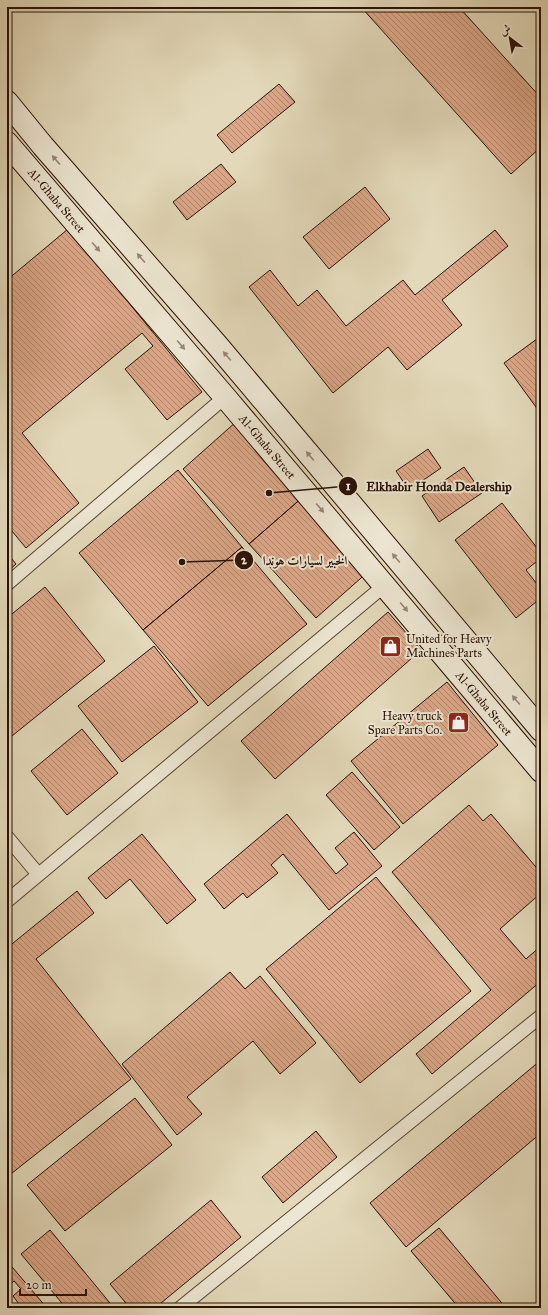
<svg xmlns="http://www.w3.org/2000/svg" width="548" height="1315" font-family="'IM FELL Great Primer',Amiri,serif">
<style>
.building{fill:url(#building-back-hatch);stroke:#291006}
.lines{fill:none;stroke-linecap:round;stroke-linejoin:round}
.service-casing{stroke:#584233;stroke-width:15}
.secondary-casing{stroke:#291006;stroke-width:24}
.service{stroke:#ede6d2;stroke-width:13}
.secondary{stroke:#ede6d2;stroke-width:22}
.oneway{fill:#958676}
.labels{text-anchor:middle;stroke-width:4;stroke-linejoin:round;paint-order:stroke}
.street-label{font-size:12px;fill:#291006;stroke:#ede6d2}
.poi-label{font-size:12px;fill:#291006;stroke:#ede6d2;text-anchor:start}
.leader{fill:none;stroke:#291006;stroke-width:1.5}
.callout-dot{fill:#291006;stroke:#ede6d2;stroke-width:1.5}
.mark-label{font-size:12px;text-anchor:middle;font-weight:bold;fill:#fff}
.callout-label{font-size:13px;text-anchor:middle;font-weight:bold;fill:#291006;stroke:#ede6d2;stroke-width:4;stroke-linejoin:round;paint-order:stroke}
</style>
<defs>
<pattern id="building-back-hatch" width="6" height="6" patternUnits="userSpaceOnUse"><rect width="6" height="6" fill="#dda88a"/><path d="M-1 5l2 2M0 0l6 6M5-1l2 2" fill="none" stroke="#b3876f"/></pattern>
</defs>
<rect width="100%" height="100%" fill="#e3d9ba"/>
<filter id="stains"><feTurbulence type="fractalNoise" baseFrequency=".005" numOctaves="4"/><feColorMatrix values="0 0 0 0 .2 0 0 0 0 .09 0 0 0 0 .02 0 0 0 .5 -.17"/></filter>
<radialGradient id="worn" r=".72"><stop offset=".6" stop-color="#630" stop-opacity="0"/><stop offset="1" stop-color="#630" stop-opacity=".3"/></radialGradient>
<path class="building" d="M361,7H459L541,98V147L511,174Z
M279,84L295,102L232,153L217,135Z
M221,164L236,182L187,220L173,202Z
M365,187L390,219L329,269L303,237Z
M68,229L202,392L167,420L125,369L153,346L142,333L22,433L79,503L26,548L7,525V280Z
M495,230L508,246L442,300L462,325L407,370L388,347L333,393L249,287L270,270L298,306L317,290L346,326L403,280L415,295Z
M541,336V414L504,363Z
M237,421L304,496L249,544L183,469Z
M428,449L441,468L409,490L396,471Z
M464,467L482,493L439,522L422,496Z
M178,470L242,547L143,630L79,553Z
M304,496L370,570L316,618L249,544Z
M502,503L541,553V558L526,570L541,589V598L516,618L455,540Z
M242,547L307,624L208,706L143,630Z
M7,553L16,564L7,572Z
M45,587L105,661L7,740V618Z
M388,612L421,650L275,779L241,741Z
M154,646L198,702L122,762L78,706Z
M447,682L498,745L403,824L351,761Z
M82,729L118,773L67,815L31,771Z
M352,772L400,827L374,850L326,795Z
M469,805L483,821L491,814L541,873V893L500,929L526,959L541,946V981L432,1074L416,1054L491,990L392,872Z
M287,814L336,874L348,864L335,848L354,832L382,866L329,910L283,854L271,865L278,873L247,898L243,893L224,909L204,884Z
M142,834L196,900L167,924L130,879L106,899L88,878Z
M376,877L471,991L360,1083L266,969Z
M77,891L94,913L36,959L131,1079L7,1177V948Z
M230,972L245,989L260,976L316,1043L280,1074L253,1041L187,1097L202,1114L177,1135L122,1064Z
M541,1060V1133L406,1247L370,1203Z
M135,1098L172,1145L65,1231L27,1185Z
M316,1131L337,1157L283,1203L262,1177Z
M211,1200L241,1237L155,1308H130L110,1284Z
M439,1228L506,1308H459L411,1251Z
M50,1230L114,1308H66L21,1254Z
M7,1261L47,1308H22L13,1296L21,1289L14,1281L7,1287Z"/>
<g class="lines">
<defs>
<path id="service" d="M7,584L225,397
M7,837L38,874
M7,901L385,585
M180,1308L541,1016"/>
<g id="secondary">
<path d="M7,102L43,146L217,345L541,730"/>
<path id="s1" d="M7,143L225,397L541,771"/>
</g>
</defs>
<use href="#service" class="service-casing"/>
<use href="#secondary" class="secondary-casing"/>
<use href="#service" class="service"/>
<use href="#secondary" class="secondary"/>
</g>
<defs><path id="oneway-solid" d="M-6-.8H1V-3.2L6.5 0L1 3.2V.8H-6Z"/></defs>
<g class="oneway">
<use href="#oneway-solid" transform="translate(56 160) rotate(-131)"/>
<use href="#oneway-solid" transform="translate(96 247) rotate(49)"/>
<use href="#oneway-solid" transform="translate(141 258) rotate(-131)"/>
<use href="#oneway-solid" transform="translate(181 345) rotate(49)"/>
<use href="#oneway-solid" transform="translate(227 356) rotate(-130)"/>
<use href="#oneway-solid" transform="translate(310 456) rotate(-130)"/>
<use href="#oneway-solid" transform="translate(320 508) rotate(50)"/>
<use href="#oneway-solid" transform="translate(396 558) rotate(-130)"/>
<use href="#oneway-solid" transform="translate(404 607) rotate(50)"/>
<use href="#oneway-solid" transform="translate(516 700) rotate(-130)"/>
</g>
<defs>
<symbol id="shop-square" viewBox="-11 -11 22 22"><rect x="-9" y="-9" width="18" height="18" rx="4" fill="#8f2418" stroke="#ede6d2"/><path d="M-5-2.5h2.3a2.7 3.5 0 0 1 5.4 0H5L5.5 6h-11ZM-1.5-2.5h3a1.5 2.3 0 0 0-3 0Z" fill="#fff"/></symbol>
</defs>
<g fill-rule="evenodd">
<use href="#shop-square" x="378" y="634" width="25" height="25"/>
<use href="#shop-square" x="446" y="710" width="25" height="25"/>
</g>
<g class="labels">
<g class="street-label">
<text dy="4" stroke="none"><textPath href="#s1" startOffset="76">Al-Ghaba Street</textPath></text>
<text dy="4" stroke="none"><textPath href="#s1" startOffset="400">Al-Ghaba Street</textPath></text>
<text dy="4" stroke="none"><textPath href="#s1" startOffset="736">Al-Ghaba Street</textPath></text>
</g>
<g class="poi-label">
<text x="406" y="643">United for Heavy<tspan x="406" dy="14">Machines Parts</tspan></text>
<text x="442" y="720" text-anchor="end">Heavy truck<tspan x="442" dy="14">Spare Parts Co.</tspan></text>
</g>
</g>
<path class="leader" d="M269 493L348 486M182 562L244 560"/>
<g class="callout-dot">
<circle cx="269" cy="493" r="4"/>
<circle cx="182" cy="562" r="4"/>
<circle cx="348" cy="486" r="10"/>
<circle cx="244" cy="560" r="10"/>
</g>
<g class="mark-label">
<text x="348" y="490">1</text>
<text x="244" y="564">2</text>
</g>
<g class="callout-label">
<text x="439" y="491">Elkhabir Honda Dealership</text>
<text x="305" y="565">الخبير لسيارات هوندا</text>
</g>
<rect width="548" height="1315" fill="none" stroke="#e3d9ba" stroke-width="24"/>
<rect x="8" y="8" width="532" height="1299" fill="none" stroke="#291006" stroke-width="2"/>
<rect x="12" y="12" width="524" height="1291" fill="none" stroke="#291006"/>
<g transform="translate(510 38) rotate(329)" stroke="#ede6d2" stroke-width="3" paint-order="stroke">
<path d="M0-3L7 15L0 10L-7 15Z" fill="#291006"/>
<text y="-6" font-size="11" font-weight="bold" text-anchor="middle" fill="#291006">ش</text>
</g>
<path d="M20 1289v6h66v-6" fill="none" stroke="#291006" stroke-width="2"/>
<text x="26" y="1289" font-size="12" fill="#291006" stroke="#ede6d2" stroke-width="3" paint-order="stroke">20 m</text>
<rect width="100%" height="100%" filter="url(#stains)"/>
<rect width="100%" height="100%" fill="url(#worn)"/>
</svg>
